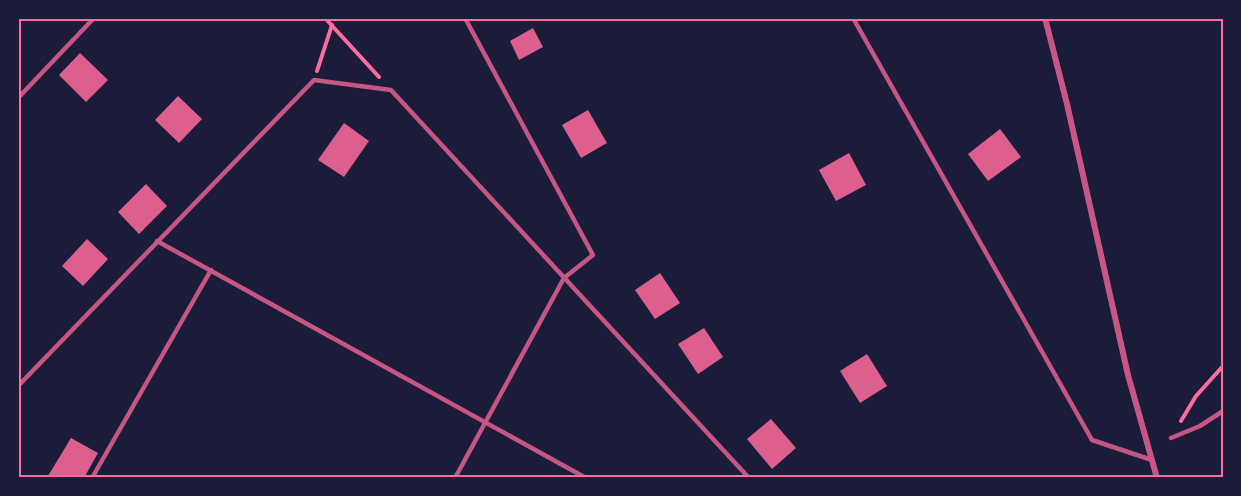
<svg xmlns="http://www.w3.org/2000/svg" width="1241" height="496" font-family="'Nunito Sans',sans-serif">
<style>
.building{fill:#dd5f8e}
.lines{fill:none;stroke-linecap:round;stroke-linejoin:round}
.path{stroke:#ff6b9d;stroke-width:4}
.service{stroke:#c65784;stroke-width:4.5}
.minor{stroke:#c65784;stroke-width:6}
.neatline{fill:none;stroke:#ff6b9d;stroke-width:2}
</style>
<rect width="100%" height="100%" fill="#1b1b3a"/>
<path class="building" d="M533,28L543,47L519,60L510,41Z
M80,53L108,80L86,102L59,75Z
M178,96L202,119L179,143L155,120Z
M588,110L607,143L581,158L562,125Z
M344,123L369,141L344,177L318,160Z
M1000,129L1021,157L988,181L968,154Z
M849,153L866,185L836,201L819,170Z
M146,184L167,206L139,234L118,212Z
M87,239L108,259L83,286L62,266Z
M660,273L680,303L655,319L635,290Z
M704,328L723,357L698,374L678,344Z
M867,354L887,386L860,403L840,371Z
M771,419L796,448L772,469L747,439Z
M71,438L98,453L84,478H52L48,476Z"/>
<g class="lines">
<path class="path" d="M325,18L379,77
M317,71L332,25
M1181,421L1196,396L1223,366"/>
<path class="service" d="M853,18L1092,440L1152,460
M18,98L94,18
M157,241L586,478
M18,386L314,80L391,90L749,478
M1171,438L1200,426L1223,411
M92,478L211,270
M455,478L564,278L593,255L465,18"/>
<path class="minor" d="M1045,18L1067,104L1128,375L1157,478"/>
</g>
<rect width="1241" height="496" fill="none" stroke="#1b1b3a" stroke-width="39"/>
<rect x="20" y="20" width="1202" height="456" class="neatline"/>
</svg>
